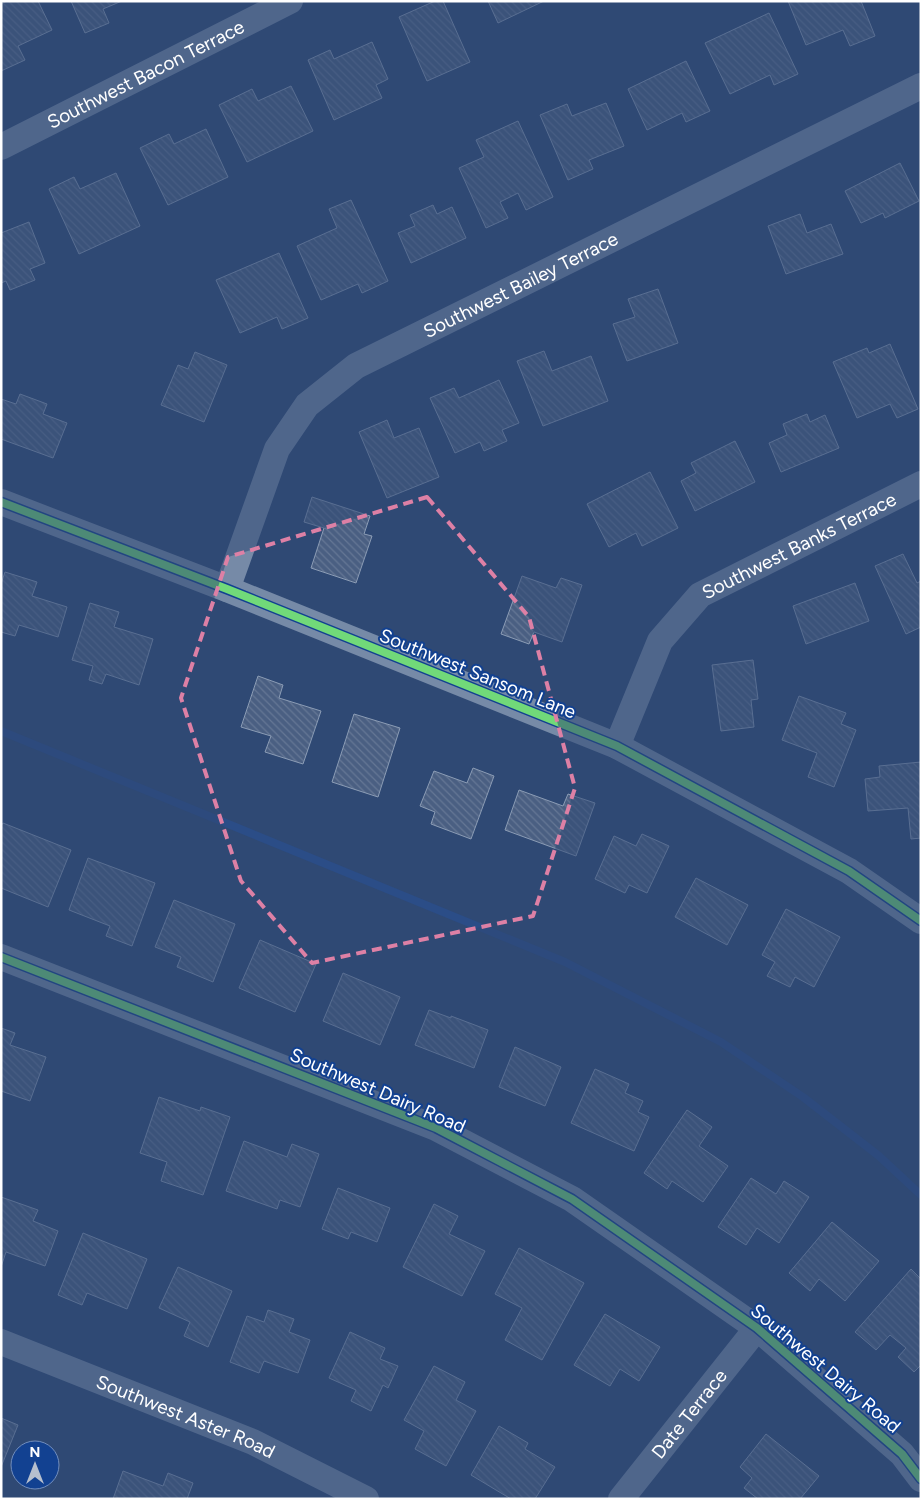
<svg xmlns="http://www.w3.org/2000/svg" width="922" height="1500" font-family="Figtree,sans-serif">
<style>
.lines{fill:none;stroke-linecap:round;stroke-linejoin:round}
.stream{stroke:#2b4d87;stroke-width:8}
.building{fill:url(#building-back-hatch);stroke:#8b9cb5}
.minor{stroke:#768aa7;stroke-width:26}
.cycleway-casing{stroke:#124191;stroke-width:11}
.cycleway{stroke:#71d979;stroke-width:8}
.marked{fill:none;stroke:#dd80a5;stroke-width:4;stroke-dasharray:10 6;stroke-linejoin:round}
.labels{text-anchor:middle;stroke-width:4;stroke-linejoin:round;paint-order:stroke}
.street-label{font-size:19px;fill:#fff;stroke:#124191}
</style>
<defs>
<pattern id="building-back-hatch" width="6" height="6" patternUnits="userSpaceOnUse" patternTransform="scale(1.25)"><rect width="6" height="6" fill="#4a5f82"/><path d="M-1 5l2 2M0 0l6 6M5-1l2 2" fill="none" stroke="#657795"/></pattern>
</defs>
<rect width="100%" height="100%" fill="#2f4974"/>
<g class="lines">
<path class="stream" d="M1,731L565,962L721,1042L803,1097L879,1156L921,1195"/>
</g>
<path class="building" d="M7,1H38L52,30L18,46L25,60L1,71V4Z
M71,1H122L103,9L109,23L85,33Z
M435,1H443L470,62L427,81L399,17Z
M488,1H544L498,23Z
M788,1H861L875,36L850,46L843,30L806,45Z
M769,13L798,74L774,85L770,75L730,94L705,43Z
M372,42L388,79L376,85L382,98L334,120L308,60L330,50L334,59Z
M686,61L710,111L686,122L682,113L647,130L628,89Z
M291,86L313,131L247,162L219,105L252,89L258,101Z
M606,103L624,146L589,160L593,169L568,180L540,115L567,104L572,116Z
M518,121L553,197L526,210L518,193L500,202L508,218L486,228L459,168L484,157L476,140Z
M206,129L228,177L168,205L140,148L169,134L174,144Z
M900,163L919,201L885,218L883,213L861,223L845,191Z
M116,173L140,226L79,254L49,189L74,177L80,189Z
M351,200L388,281L362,293L358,284L321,300L297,246L337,228L329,209Z
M433,205L437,214L452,207L466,238L411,263L398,233L415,226L410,215Z
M800,214L807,233L831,224L843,254L786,274L768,226Z
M29,222L45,263L30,269L35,280L10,290L6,281L1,283V233Z
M279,253L308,318L282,329L277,317L240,333L216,280Z
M658,289L678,343L627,361L613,324L635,317L628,299Z
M890,344L918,409L897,418L890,404L857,418L833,362L867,348L869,353Z
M544,351L552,371L591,356L608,401L543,426L517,361Z
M195,352L227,365L204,422L161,405L178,365L188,369Z
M499,380L519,423L502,430L507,441L484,451L480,442L455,453L430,398L454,388L459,398Z
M20,394L47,404L43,414L67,423L53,458L1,439V399L16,404Z
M807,414L810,422L825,415L839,448L781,472L769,443L787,435L783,424Z
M387,420L394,438L419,428L439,477L387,498L359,432Z
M735,441L755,482L695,511L681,481L696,473L691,463Z
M650,472L678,528L642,546L636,533L609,547L587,504Z
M312,497L370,516L364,534L372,536L356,583L311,568L324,528L304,522Z
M903,554L917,583L921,581V627L906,634L875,566Z
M5,572L37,582L32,596L67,607L58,637L19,625L15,636L1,632V584Z
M522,576L556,588L561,578L582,585L562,642L534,632L529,644L501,634Z
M855,583L869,621L806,644L793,606Z
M90,603L119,612L114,627L153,639L139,685L106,674L102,684L89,680L93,666L72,660Z
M753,660L758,699L751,700L754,727L721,731L712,665Z
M258,676L283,685L279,698L321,711L303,764L265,752L271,736L241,727Z
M799,696L846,713L841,724L856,730L834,787L808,777L817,753L782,740Z
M354,714L400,728L378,797L332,782Z
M921,762V838L911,839L908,808L868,811L865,779L880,777L879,766Z
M473,768L494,776L471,839L431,824L435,812L420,806L434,771L467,783Z
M519,790L563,806L568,794L595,803L576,856L505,830Z
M3,823L71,850L48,907L1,888V826Z
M642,834L669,846L647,893L629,885L625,893L595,879L614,836L636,846Z
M88,858L155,883L132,946L106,936L110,926L69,910Z
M696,878L748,905L727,945L675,917Z
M174,900L235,924L213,982L177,967L181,957L155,947Z
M786,909L840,937L814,987L795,977L790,987L767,976L775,962L762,955Z
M260,940L316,964L295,1012L239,988Z
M343,973L400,997L380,1045L323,1021Z
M429,1010L451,1018V1016L488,1030L474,1068L415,1045Z
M1,1028L15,1033L10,1045L46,1057L30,1101L1,1091Z
M515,1047L561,1067L545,1106L499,1087Z
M595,1069L629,1084L625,1093L643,1101L638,1112L649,1117L634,1151L571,1123Z
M159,1097L200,1111L201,1107L230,1117L203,1195L161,1181L167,1162L140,1153Z
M687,1110L712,1127L699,1146L728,1166L703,1202L672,1181L667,1189L644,1173Z
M244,1141L287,1157L292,1144L319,1154L300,1207L280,1200L277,1209L226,1191Z
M751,1178L776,1194L784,1181L809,1197L779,1243L757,1228L746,1245L718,1227Z
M338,1188L390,1208L377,1242L351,1232L348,1239L322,1229Z
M1,1197L38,1210L33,1221L58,1231L45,1266L6,1252L1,1267Z
M434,1204L458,1216L449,1234L485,1251L462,1296L403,1267Z
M832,1222L879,1261L845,1301L819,1279L810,1291L789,1273Z
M83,1233L147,1259L127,1309L87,1293L82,1305L58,1295Z
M519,1248L584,1283L542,1360L505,1340L522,1308L495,1294Z
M178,1267L232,1291L208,1347L184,1336L190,1322L159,1308Z
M911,1269L921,1279V1365L914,1372L898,1357L906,1348L890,1335L876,1350L855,1332Z
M268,1310L294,1319L289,1332L310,1340L298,1373L264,1361L259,1373L230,1362L247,1316L264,1322Z
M605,1314L660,1347L639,1381L620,1369L610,1386L574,1365Z
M350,1332L385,1348L380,1359L398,1366L388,1388L383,1385L371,1411L351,1401L356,1390L329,1378Z
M434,1366L465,1382L456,1400L476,1411L446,1466L415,1449L424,1431L404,1420Z
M1,1418L18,1425L1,1467Z
M499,1426L528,1443L525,1449L555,1467L535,1499H511L471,1475Z
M766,1434L819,1476L800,1499H758L744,1488L752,1478L740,1467Z
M123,1471L163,1486L168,1473L193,1483L187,1499H113Z"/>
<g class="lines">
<g class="minor">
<path id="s1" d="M1,147L290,1"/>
<path d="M1,502L227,589L617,746L849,871L921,921"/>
<path id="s2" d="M227,589L277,449L307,405L356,366L921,86"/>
<path id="s3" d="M617,746L660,641L700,595L921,484"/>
<path d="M1,957L436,1128L572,1199L757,1328L902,1454L921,1479"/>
<path id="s4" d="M1,1342L253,1442L366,1499"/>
<path id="s5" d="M621,1499L757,1328"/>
</g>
<defs>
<path id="cycleway" d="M1,502L227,589L617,746L849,871L921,921
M1,957L436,1128L572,1199L757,1328L902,1454L921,1479"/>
</defs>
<use href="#cycleway" class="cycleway-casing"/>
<use href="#cycleway" class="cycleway"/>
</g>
<path d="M0 0H922V1500H0ZM427,497L529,617L575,788L533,916L312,963L241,881L181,698L228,557Z" fill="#2f4974" fill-opacity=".55" fill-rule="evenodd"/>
<path class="marked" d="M427,497L529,617L575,788L533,916L312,963L241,881L181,698L228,557Z"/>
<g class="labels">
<g class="street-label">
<text dy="7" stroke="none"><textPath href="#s1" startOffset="162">Southwest Bacon Terrace</textPath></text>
<text dy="7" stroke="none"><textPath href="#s2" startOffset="448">Southwest Bailey Terrace</textPath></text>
<text dy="7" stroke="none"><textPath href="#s3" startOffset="285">Southwest Banks Terrace</textPath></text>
<text transform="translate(478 673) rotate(22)" y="7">Southwest Sansom Lane</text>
<text transform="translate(378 1090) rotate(23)" y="7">Southwest Dairy Road</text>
<text transform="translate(826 1368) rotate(40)" y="7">Southwest Dairy Road</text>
<text dy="7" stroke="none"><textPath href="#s5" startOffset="109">Date Terrace</textPath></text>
<text dy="7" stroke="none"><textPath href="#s4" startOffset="199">Southwest Aster Road</textPath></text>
</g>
</g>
<rect width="922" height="1500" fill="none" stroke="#ffffff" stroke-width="5"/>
<g transform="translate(35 1465)"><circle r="24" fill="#124191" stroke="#718dbd"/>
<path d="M0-4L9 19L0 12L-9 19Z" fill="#b6bfce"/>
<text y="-8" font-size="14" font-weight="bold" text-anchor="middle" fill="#ffffff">N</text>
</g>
</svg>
